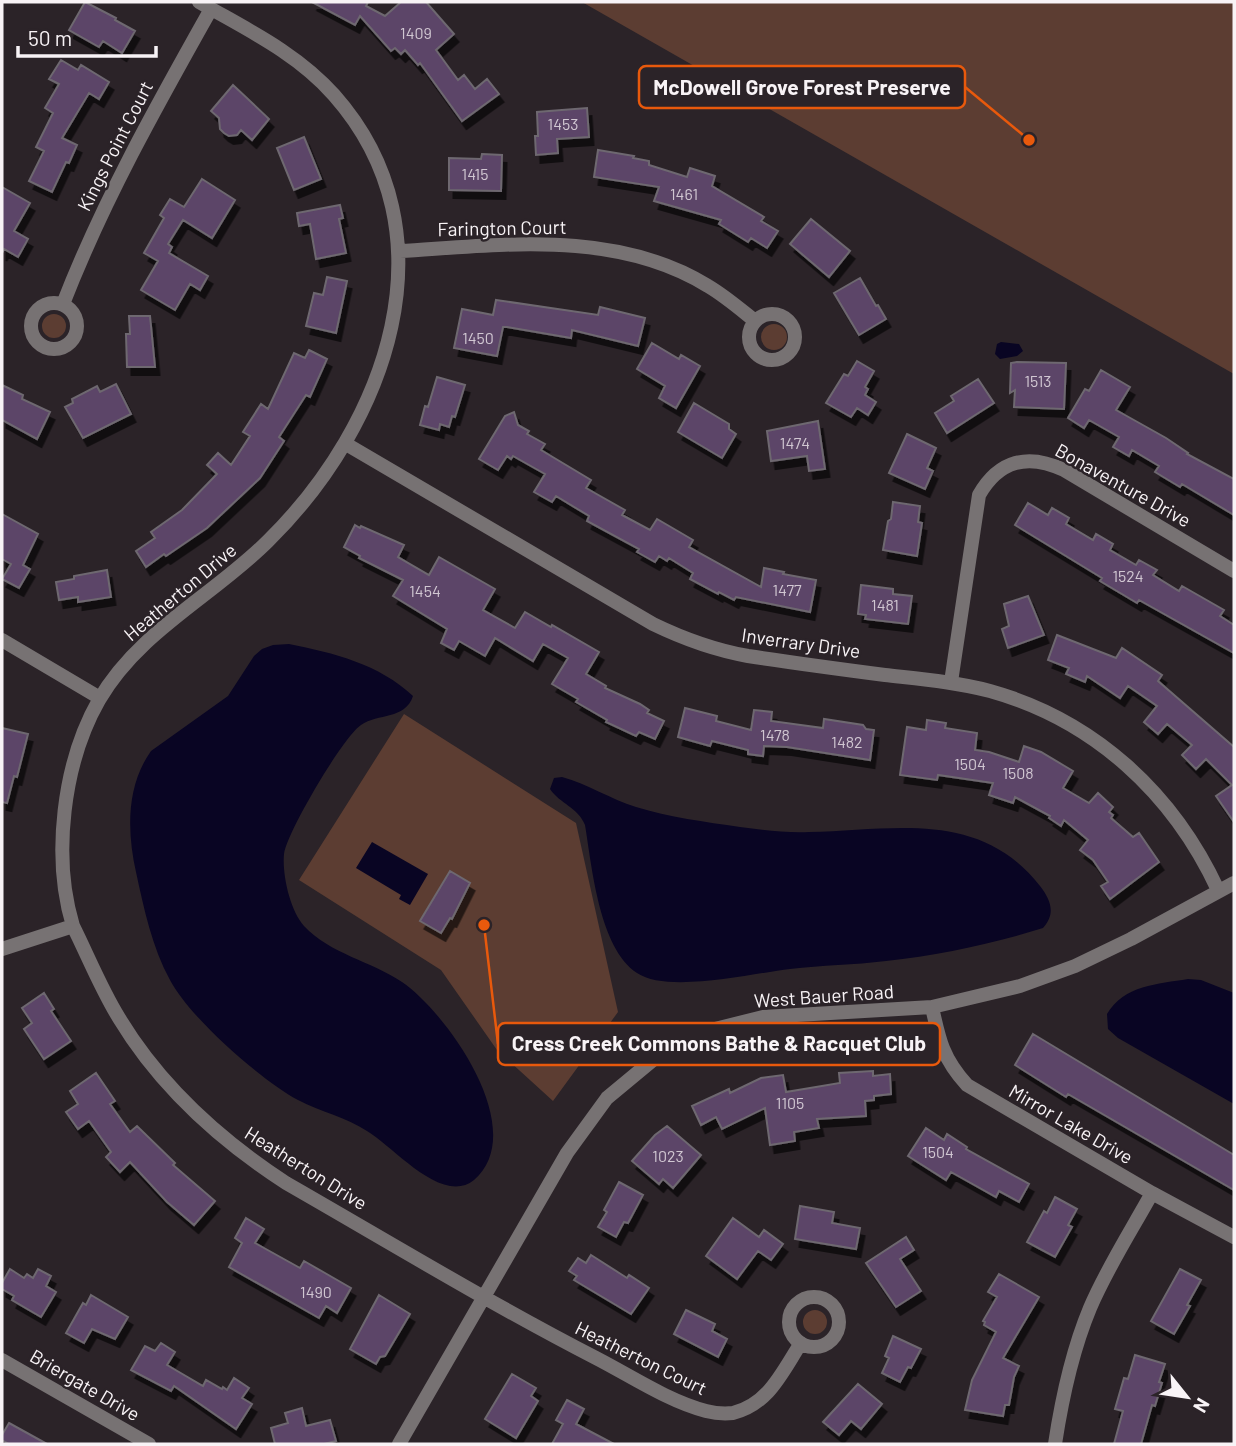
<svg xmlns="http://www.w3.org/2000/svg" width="1236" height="1446" font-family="Barlow,sans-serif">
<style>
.green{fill:#5c3d32}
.water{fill:#090523}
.building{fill:#5b4467;stroke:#6e6870;stroke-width:2;filter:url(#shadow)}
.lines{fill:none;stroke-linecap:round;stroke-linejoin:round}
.street{stroke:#777273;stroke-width:14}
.labels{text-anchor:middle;stroke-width:5;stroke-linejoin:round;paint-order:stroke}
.number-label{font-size:16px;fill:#d1c7d2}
.street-label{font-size:19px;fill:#f8f3f6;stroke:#2b2328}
.leader{fill:none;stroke:#e8590c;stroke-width:2.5}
.callout-dot{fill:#e8590c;stroke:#2b2328;stroke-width:2.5}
.callout{fill:#2b2328;stroke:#e8590c;stroke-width:2.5}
.callout-label{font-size:21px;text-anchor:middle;font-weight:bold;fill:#f8f3f6}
</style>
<defs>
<filter id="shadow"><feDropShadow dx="4.5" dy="8" stdDeviation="0" flood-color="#0009"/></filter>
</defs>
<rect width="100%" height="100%" fill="#2b2328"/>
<path class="green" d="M582,2H1234V374Z
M42 326a12 12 0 1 1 24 0a12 12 0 1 1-24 0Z
M761 337a13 13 0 1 1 26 0a13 13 0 1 1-26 0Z
M404,714L576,823L618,1012L553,1101L497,1050L441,970L299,880Z
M803 1322a12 12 0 1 1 24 0a12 12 0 1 1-24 0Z"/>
<path class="water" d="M1001,342L1019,344L1023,351L1017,356L1000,359L995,354L997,344Z
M289,644C334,653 379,664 413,696C405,720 378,713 361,725C343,737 287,832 284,854C282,875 290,910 304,926C330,954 371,961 402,982C447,1013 531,1130 474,1180C442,1206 393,1146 367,1131C346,1117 321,1112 298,1100C261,1080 190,1018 170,980C152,947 144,909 136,872C127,832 126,786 151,751L228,696L254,656L262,649L273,645Z
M562,777C588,784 610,799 636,807C669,817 705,822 740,827C763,830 786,833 809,832C894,830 980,809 1040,886C1051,900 1056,914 1043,928C992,944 939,955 886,961C854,965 822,965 790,969C754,973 668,994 637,973C599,948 592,867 585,825C578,807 560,804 550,789L554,778Z
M372,842L428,874L410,905L399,899L401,895L356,868Z
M1188,979L1201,980L1234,993V1104L1118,1038L1108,1029L1107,1014C1124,985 1158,984 1188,979Z"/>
<path class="building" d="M85,2L116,18L115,20L135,31L122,53L103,41L99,47L69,30Z
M312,2H368L366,6L385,16L401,2H426L454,34L436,50L458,80L464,75L475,89L487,79L499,94L462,121L420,63L418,65L405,50L401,54L395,48L391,51L360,16L355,25Z
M61,60L78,70L81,65L109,82L99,99L89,93L62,138L77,145L69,163L66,162L52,192L29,181L44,151L36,147L53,113L45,108L59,84L49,79Z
M233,85L269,119L252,140L241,130L237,135L229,136L224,133L220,129L219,118L211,111Z
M587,108L589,137L557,139L558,153L536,155L535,136H538L537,112Z
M304,137L321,179L294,190L277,148Z
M598,150L634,156L633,158L649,161V165L687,177L690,168L715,176L712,186L764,217L761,221L778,231L767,248L751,238L748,242L719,224L721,220L654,201L659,187L594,177Z
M482,154L502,155L501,191L449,190V158L481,159Z
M202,179L235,200L212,238L183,220L168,244L172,247L169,253L208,276L200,290L190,284L175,310L141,290L158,261L144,253L164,218L160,215L170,199L184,207Z
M2,187L30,203L14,231L28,239L18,257L4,249L2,253Z
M340,205L343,218L339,219L346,253L316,259L310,224L299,226L297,213Z
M811,219L850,251L829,277L790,244Z
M327,277L347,281L336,333L306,326L314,293L323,295Z
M860,278L876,306L878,305L886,319L859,335L834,293Z
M496,300L598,315L600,307L645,318L638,346L572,330L571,338L507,327H503L497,356L454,348L462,309L493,315Z
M129,316H150L155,367H127L126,334H130Z
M652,343L679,359L681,355L700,366L676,408L659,398L665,386L637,369Z
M309,350L327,359L310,397L306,395L279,437L284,441L260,478L207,528L166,556L164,554L146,567L136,551L155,538L151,532L182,510L217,474L207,465L218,453L231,465L250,436L243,432L261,404L268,409L294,353L305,358Z
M857,361L874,371L865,387L868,389L865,395L876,402L868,415L857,408L851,417L826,403L844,374L848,376Z
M1017,362L1066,363L1064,409L1014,407L1015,390L1010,393L1011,363Z
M1101,370L1130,387L1116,410L1166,438L1188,453L1187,454L1234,479V515L1182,484L1180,487L1155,472L1159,466L1132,450L1129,456L1113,447L1119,437L1089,420L1084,428L1068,418L1085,389L1089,391Z
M437,377L465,385L455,417L452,416L449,427L440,424L439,430L420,425L425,406L428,407Z
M978,379L994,403L947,433L935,413L954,401L951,396Z
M116,384L131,414L83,438L65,407L73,403L72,399L97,386L100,392Z
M2,385L23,395L22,399L50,412L37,439L2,420Z
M694,403L729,424V429L736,434L722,458L678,432Z
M514,412L518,425L529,431L527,434L545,444L541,450L591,480L586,488L625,510L622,515L650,530L657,519L693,540L689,547L761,587L764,568L784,572L783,574L816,580L810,612L736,597L734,600L719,592L718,594L690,579L693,573L669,558L667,561L659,556L655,562L637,552L639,549L587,521L589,516L556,496L552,502L534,492L545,474L513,456L511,459L507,456L498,470L479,459L505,416Z
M818,421L825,469L809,471L807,456L771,461L767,431Z
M907,434L936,448L927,468L933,471L925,489L889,473Z
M893,502L920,506L918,522L922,523L917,556L883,550L888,521L891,519Z
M1028,503L1048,515L1052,508L1069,518L1066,524L1093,540L1096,534L1113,544L1110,550L1136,565L1139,560L1157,570L1153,575L1179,591L1182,586L1224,610L1220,616L1234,625V653L1139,600L1137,603L1100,581L1102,578L1015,525Z
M2,514L38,534L23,565L30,569L19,588L2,579L11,564L2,559Z
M355,525L360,528L361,526L404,545L398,557L429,575L439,557L495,589L483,610L515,628L525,612L551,627L552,625L599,652L586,674L606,686L605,688L640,704L649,710L647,713L664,721L655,739L639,732L636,736L606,722L607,720L576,702L578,699L552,684L568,658L543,644L533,661L495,638L485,656L459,641L454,650L441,643L447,629L393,596L403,580L359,558L360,556L344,547Z
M107,570L111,597L78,602V597L59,600L56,582L74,579V576Z
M861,585L893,589V594L912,596L908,624L865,619L866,615L858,614Z
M1028,596L1044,635L1008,648L1002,629L1009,626L1004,604Z
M1057,635L1116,658L1122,648L1162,675L1158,681L1234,747V822L1216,796L1232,785L1206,759L1196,769L1182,755L1192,745L1167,724L1158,734L1144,722L1157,706L1128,686L1120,698L1087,676L1085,682L1066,674L1069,668L1048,660Z
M685,708L717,716L716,721L751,730L754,710L772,712L771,721L823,728L824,719L863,725L866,729L874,730L870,760L787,747L764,746L763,756L748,754V750L712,741L710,746L678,737Z
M927,720L946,723L945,728L977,733L975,750L989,752L1019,762L1024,746L1041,752L1073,771L1063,788L1089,803L1098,793L1113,807L1109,812L1113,815L1111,818L1133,837L1139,833L1159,862L1110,899L1101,886L1108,882L1093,860L1080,850L1088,840L1064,820L1061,826L1049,818L1050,816L1015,797L1013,803L989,795L993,783L938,775L937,780L900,775L907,727L926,730Z
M2,728L28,734L17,777L14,776L7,803L2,802Z
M450,871L470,883L452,919L450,918L441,933L420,921Z
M44,993L54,1009L51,1011L71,1041L44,1059L24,1029L32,1023L22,1008Z
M1033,1034L1234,1155V1190L1068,1094L1066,1097L1015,1065Z
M873,1071V1076L890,1074L891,1094L874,1096V1100L865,1101L866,1116L817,1119L819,1128L794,1132L795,1141L770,1145L765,1108L722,1129L716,1117L701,1125L692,1106L729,1089L730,1093L761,1078L783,1075L786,1092L840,1083L839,1073Z
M96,1073L115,1101L110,1104L130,1132L137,1126L175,1163L173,1165L215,1201L194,1225L167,1202L130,1162L120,1172L106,1157L111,1152L89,1121L78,1129L66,1112L78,1104L70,1091Z
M667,1126L701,1155L673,1188L663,1179L659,1184L632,1161L655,1135Z
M926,1128L944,1140L947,1134L967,1147L966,1149L1029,1184L1019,1202L999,1191L996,1197L951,1172L946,1180L908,1156Z
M619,1182L643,1195L628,1223L624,1222L616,1237L598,1227L607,1212L604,1210Z
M1055,1197L1077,1209L1068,1225L1072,1227L1055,1257L1027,1242L1044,1211L1047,1213Z
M800,1206L834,1212L832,1223L860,1228L856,1249L795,1239Z
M246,1218L264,1229L255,1243L300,1268L304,1261L351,1288L337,1313L326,1306L319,1318L229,1267L242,1243L235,1238Z
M733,1218L759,1237L764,1230L783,1244L771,1260L758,1251L737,1279L706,1256Z
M906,1237L914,1250L900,1259L921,1291L896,1307L866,1263Z
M591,1255L627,1278L629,1275L649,1288L631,1314L574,1280L577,1276L569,1271L578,1258L586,1263Z
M10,1269L24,1278L27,1274L33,1278L38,1269L51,1276L46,1286L56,1292L41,1317L12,1300L14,1296L2,1289V1283Z
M1180,1269L1201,1280L1187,1305L1190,1306L1174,1334L1151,1321Z
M999,1274L1039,1297L1003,1358L1019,1366L1014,1377L1009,1405H1005L1003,1416L965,1410L972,1380L996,1332L984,1325L985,1322L983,1321L997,1297L988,1292Z
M91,1295L128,1317L115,1339L92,1329L84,1343L66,1333L83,1303L86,1305Z
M379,1295L410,1314L385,1356L380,1357L376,1364L350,1349Z
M686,1310L715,1324L712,1331L727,1339L718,1357L674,1334Z
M893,1336L921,1349L911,1368L908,1367L900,1382L882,1373L889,1358L885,1356Z
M161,1343L175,1352L167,1365L203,1386L206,1380L222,1389L223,1387L227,1390L234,1378L249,1388L242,1398L252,1404L236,1429L174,1386L171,1391L131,1370L145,1346L155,1351Z
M1135,1355L1165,1364L1159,1382L1162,1383L1155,1406L1152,1405L1141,1444H1114L1123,1411L1115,1409L1124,1378L1128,1379Z
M512,1374L536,1388L531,1396L538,1401L516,1438L485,1419Z
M858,1384L882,1404L861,1429L851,1421L839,1435L823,1422Z
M567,1400L584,1409L576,1424L614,1444H552L563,1424L556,1420Z
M302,1408L306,1426L330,1420L336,1441L324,1444H275L271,1428L288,1423L285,1413Z
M9,1423L47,1444H9L2,1440V1435Z"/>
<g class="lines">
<path class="street" d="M199,2C246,29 297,53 334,95C457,234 386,425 268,541C213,596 139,631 99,700C63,763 52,857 73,926C88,956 101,989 119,1018C160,1086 220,1140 286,1183C389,1242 491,1304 596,1358C631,1376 668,1401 706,1411C714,1413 724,1414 733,1413C769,1404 782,1372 801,1343
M400,251C502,245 616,229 708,286C725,296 740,309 755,321
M31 326a23 23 0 1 1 46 0a23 23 0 1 1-46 0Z
M63,304C103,201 157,105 211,9
M749 337a23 23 0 1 1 46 0a23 23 0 1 1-46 0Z
M346,444L653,624C684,639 714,650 748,656C794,663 839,669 885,675C920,679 956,682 990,691C1094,720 1173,793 1218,890
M2,640L100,698
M951,682L979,495C999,460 1028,453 1064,470L1234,571
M2,949L73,926
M932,1007C939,1040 943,1059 967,1085L1152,1193L1234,1237
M789 1322a25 25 0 1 1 50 0a25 25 0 1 1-50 0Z
M2,1360L149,1444
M399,1444L567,1153L607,1098L654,1059L715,1029L763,1017L932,1007L1020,986L1075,966L1131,939L1234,883
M1055,1444C1062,1398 1072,1351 1090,1308C1107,1268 1131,1231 1152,1193"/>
</g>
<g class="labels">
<g class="number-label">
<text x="416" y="39">1409</text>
<text x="563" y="130">1453</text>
<text x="475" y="180">1415</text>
<text x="684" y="200">1461</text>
<text x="478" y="344">1450</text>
<text x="1038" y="387">1513</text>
<text x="795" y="449">1474</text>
<text x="1128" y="582">1524</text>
<text x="787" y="596">1477</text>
<text x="425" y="597">1454</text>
<text x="885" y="611">1481</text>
<text x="775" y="741">1478</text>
<text x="847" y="748">1482</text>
<text x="970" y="770">1504</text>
<text x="1018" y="779">1508</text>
<text x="790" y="1109">1105</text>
<text x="938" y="1158">1504</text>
<text x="668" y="1162">1023</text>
<text x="316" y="1298">1490</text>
</g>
<g class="street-label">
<text transform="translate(115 146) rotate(-63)" y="7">Kings Point Court</text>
<text transform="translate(502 228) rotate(-1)" y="7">Farington Court</text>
<text transform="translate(1123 485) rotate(29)" y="7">Bonaventure Drive</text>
<text transform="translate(180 592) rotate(-40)" y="7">Heatherton Drive</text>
<text transform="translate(801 643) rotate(8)" y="7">Inverrary Drive</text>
<text transform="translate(824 996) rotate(-4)" y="7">West Bauer Road</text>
<text transform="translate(1071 1124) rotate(30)" y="7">Mirror Lake Drive</text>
<text transform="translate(306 1168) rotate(32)" y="7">Heatherton Drive</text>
<text transform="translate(641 1358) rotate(26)" y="7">Heatherton Court</text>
<text transform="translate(85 1385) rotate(30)" y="7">Briergate Drive</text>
</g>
</g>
<path class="leader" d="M1029 140L965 87M484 925L498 1044"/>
<g class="callout-dot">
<circle cx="1029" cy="140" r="7"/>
<circle cx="484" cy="925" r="7"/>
</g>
<g class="callout">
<rect x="639" y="66" width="326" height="42" rx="7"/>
<rect x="498" y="1023" width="442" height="42" rx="7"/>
</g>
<g class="callout-label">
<text x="802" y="95">McDowell Grove Forest Preserve</text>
<text x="719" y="1051">Cress Creek Commons Bathe &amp; Racquet Club</text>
</g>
<rect width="1236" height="1446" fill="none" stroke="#f8f3f6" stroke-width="7"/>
<g transform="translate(1187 1397) rotate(120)" stroke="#2b2328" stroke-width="5" paint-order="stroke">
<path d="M0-5L12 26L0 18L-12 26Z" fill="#f8f3f6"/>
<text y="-10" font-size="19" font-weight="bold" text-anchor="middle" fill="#f8f3f6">N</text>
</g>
<path d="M18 46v10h138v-10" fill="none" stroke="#f8f3f6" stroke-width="3.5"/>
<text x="28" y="46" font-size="21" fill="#f8f3f6" stroke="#2b2328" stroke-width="5" paint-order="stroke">50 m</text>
</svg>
